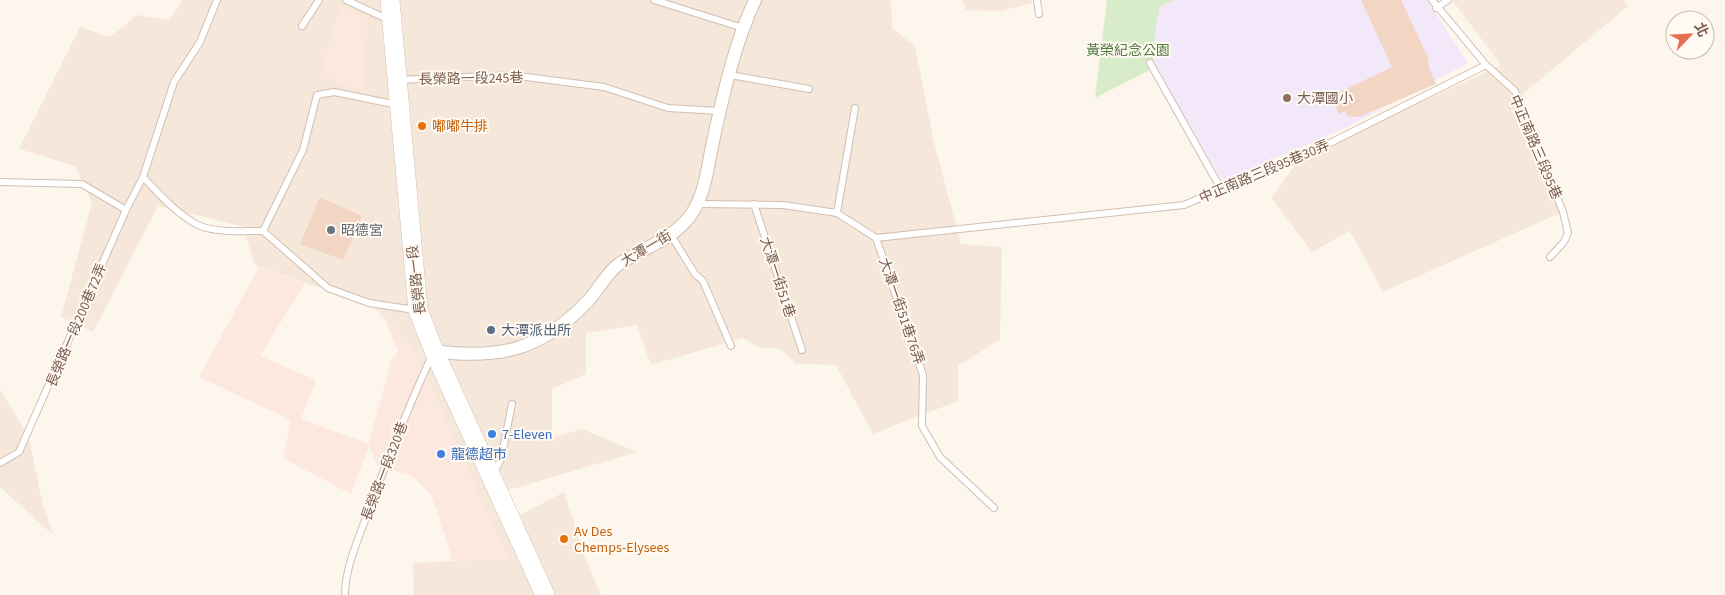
<svg xmlns="http://www.w3.org/2000/svg" width="1725" height="595" font-family="'Source Sans 3','Noto Sans TC',sans-serif">
<style>
.residential{fill:#f5e8da}
.commercial{fill:#fde8e0}
.education{fill:#f3e8fa}
.green{fill:#d8ecc9}
.building{fill:#f3d5c3}
.lines{fill:none;stroke-linecap:round;stroke-linejoin:round}
.lane-casing{stroke:#d1beb0;stroke-width:8}
.street-casing{stroke:#d1beb0;stroke-width:14}
.secondary-casing{stroke:#d6c0b0;stroke-width:20}
.lane{stroke:#fff;stroke-width:6}
.street{stroke:#fff;stroke-width:12}
.secondary{stroke:#fff;stroke-width:19}
.education-dot{fill:#8d6e63;stroke:#fffaf3;stroke-width:2}
.food-dot{fill:#e8710a;stroke:#fffaf3;stroke-width:2}
.worship-dot{fill:#6b7280;stroke:#fffaf3;stroke-width:2}
.service-dot{fill:#5c6f8a;stroke:#fffaf3;stroke-width:2}
.shop-dot{fill:#3f7fe0;stroke:#fffaf3;stroke-width:2}
.labels{text-anchor:middle;stroke-width:4;stroke-linejoin:round;paint-order:stroke}
.park-label{font-size:14px;fill:#537a41;stroke:#fffaf3}
.street-label{font-size:14px;fill:#7a5c4d;stroke:#fffaf3}
.education-label{font-size:14px;fill:#785e54;stroke:#fffaf3;text-anchor:start}
.food-label{font-size:14px;fill:#c56008;stroke:#fffaf3;text-anchor:start}
.worship-label{font-size:14px;fill:#5b616d;stroke:#fffaf3;text-anchor:start}
.service-label{font-size:14px;fill:#4e5e75;stroke:#fffaf3;text-anchor:start}
.shop-label{font-size:14px;fill:#366cbe;stroke:#fffaf3;text-anchor:start}
</style>
<rect width="100%" height="100%" fill="#fdf6ec"/>
<path class="residential" d="M183,0H891L892,28L915,46L933,138L961,244L1002,247L1000,339L958,366V401L873,434L836,365L796,364L781,349L760,348L743,338L651,365L637,325L586,333V374L552,389V438L582,429L637,452L502,492L518,516L564,492L586,560L601,595H414L413,563L507,558L412,347L373,306L255,265L245,234L262,231L158,206L93,332L61,317L92,203L75,166L19,149L80,27L110,37L137,15L169,20Z
M962,0H1031L1032,3L1001,11L966,10Z
M1452,0H1624L1628,6L1516,100L1565,211L1383,292L1350,231L1312,252L1271,198L1301,158L1501,65Z
M0,389L29,437L42,501L53,535L0,487Z"/>
<path class="commercial" d="M340,5L361,16L363,92L336,82L322,72Z
M259,267L305,283L260,356L316,380L301,419L369,444L391,361L398,351L384,317L412,347L507,558L453,561L432,496L412,476L377,466L369,445L351,494L283,458L291,420L199,377Z"/>
<path class="education" d="M1175,0H1427L1468,63L1345,128L1223,181L1154,68L1156,25L1160,7Z"/>
<path class="green" d="M1107,0H1175L1160,7L1156,25L1154,68L1095,98Z"/>
<path class="building" d="M1361,0H1401L1428,57L1429,68L1436,84L1359,117L1348,116L1345,111L1339,114L1335,105L1338,103L1334,95L1392,67Z
M320,197L362,216L343,260L300,244Z"/>
<g class="lines">
<defs>
<path id="lane" d="M346,0L389,20
M654,0L743,28
M1037,0L1039,14
M1432,0L1486,65L1515,91L1563,212L1568,233L1564,242L1550,257
M1436,8L1448,0
M302,26L319,0
M1150,63L1221,189
M730,75L809,89
M398,80L511,75L604,87L668,108L720,111
M143,177C159,194 177,214 198,225C215,233 245,231 263,231L328,288L369,303L415,310
M0,182L82,184L126,210
M698,204L783,205L837,213L876,238
M754,204L802,350
M837,213L855,108
M263,231L303,150L317,95L334,92L398,105
M671,235L695,274L703,281L731,346
M876,238L1184,205L1221,189L1250,180L1320,148L1486,65
M876,238L923,375L922,426L940,457L994,508
M0,463L19,452L126,210L143,177L174,82L200,42L217,0
M494,473L501,459L512,404
M345,595C345,568 358,540 367,515C387,460 408,408 432,355"/>
<path id="street" d="M434,351C499,360 541,350 587,302C597,292 608,271 619,264C644,247 678,238 694,210C707,187 708,162 714,137C724,91 735,43 755,0"/>
<path id="secondary" d="M390,0L418,310L434,351L545,595"/>
</defs>
<use href="#lane" class="lane-casing"/>
<use href="#street" class="street-casing"/>
<use href="#secondary" class="secondary-casing"/>
<use href="#lane" class="lane"/>
<use href="#street" class="street"/>
<use href="#secondary" class="secondary"/>
</g>
<circle class="education-dot" cx="1287" cy="98" r="5"/>
<g class="food-dot">
<circle cx="422" cy="126" r="5"/>
<circle cx="564" cy="539" r="5"/>
</g>
<circle class="worship-dot" cx="331" cy="230" r="5"/>
<circle class="service-dot" cx="491" cy="330" r="5"/>
<g class="shop-dot">
<circle cx="492" cy="434" r="5"/>
<circle cx="441" cy="454" r="5"/>
</g>
<g class="labels">
<g class="park-label">
<text x="1128" y="55">黃榮紀念公園</text>
</g>
<g class="street-label">
<text transform="translate(471 78) rotate(-1)" y="5">長榮路一段245巷</text>
<text transform="translate(1536 147) rotate(67)" y="5">中正南路三段95巷</text>
<text transform="translate(1264 171) rotate(-23)" y="5">中正南路三段95巷30弄</text>
<text transform="translate(646 248) rotate(-31)" y="5">大潭一街</text>
<text transform="translate(778 277) rotate(72)" y="5">大潭一街51巷</text>
<text transform="translate(416 280) rotate(-97)" y="5">長榮路一段</text>
<text transform="translate(902 311) rotate(71)" y="5">大潭一街51巷76弄</text>
<text transform="translate(76 325) rotate(-67)" y="5">長榮路一段200巷72弄</text>
<text transform="translate(384 471) rotate(-69)" y="5">長榮路一段320巷</text>
</g>
<g class="education-label">
<text x="1297" y="103">大潭國小</text>
</g>
<g class="food-label">
<text x="432" y="131">嘟嘟牛排</text>
<text x="574" y="536">Av Des<tspan x="574" dy="16">Chemps-Elysees</tspan></text>
</g>
<g class="worship-label">
<text x="341" y="235">昭德宮</text>
</g>
<g class="service-label">
<text x="501" y="335">大潭派出所</text>
</g>
<g class="shop-label">
<text x="502" y="439">7-Eleven</text>
<text x="451" y="459">龍德超市</text>
</g>
</g>
<g transform="translate(1690 35) rotate(65)"><circle r="24" fill="#fffaf3" stroke="#cabbb1"/>
<path d="M0-4L9 19L0 12L-9 19Z" fill="#e76f51"/>
<text y="-8" font-size="14" font-weight="bold" text-anchor="middle" fill="#7a5c4d">北</text>
</g>
</svg>
